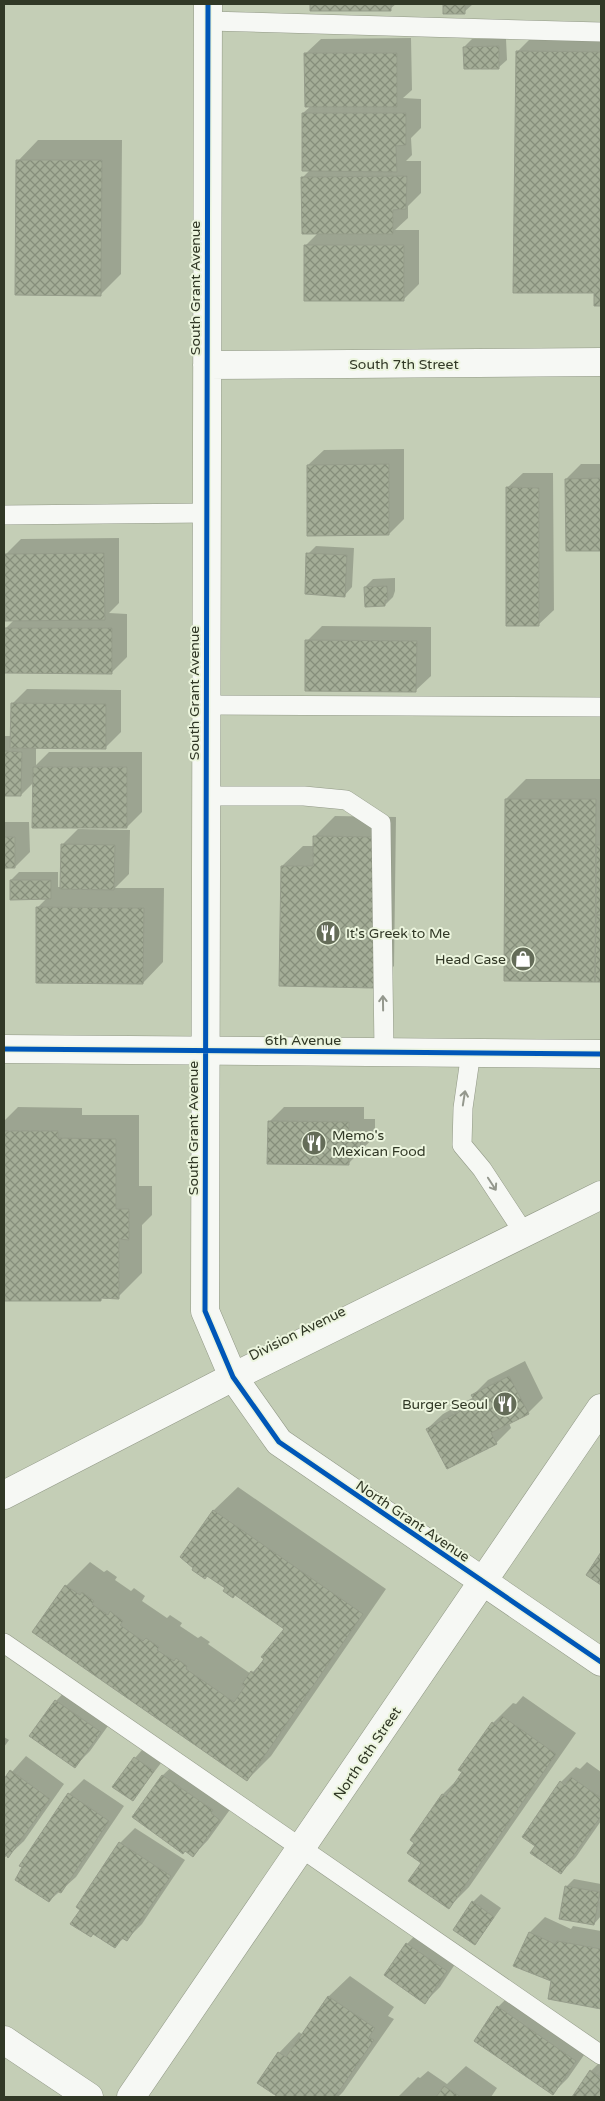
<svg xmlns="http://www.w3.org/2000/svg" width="605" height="2101" font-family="'Varela Round',sans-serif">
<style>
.shadow{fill:#0003}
.building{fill:url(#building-cross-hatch);stroke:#969d8b}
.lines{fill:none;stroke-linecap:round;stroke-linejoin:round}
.service-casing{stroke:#919886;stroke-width:20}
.minor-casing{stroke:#919886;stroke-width:29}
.secondary-casing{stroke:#919886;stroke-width:29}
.primary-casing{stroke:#919886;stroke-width:29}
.service{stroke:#f6f8f4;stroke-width:19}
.minor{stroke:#f6f8f4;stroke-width:28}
.secondary{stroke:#f6f8f4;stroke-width:28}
.primary{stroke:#f6f8f4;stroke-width:28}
.cycleway-casing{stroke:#ecf5de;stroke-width:8}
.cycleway{stroke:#0057b8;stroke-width:5}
.oneway{stroke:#94988d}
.labels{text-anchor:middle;stroke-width:4;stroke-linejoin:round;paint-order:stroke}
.street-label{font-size:14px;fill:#313826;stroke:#ecf5de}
.poi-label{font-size:14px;fill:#313826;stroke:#ecf5de;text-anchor:start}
</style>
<defs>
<pattern id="building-cross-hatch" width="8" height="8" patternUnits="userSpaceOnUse" patternTransform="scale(1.25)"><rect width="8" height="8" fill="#a4ad97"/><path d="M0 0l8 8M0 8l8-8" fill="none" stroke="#868e7b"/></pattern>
</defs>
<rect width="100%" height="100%" fill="#c4ceb6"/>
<path class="shadow" d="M311,4H396L390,9L311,10Z
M445,4H473L464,12L445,13Z
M541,28H601V305H595V292L517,52Z
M411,38L412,90L403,98L421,99V128L411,138L412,155L406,161H421V193L408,206V218L395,230H419V284L404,299L305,246L318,233L303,177L310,170L303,113L311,106L305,54L321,39Z
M472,39H506L507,60L498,68L464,47Z
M38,140H122L121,274L101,294L18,161Z
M404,449V519L389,534L308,465L324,450Z
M581,464H601V550H567L566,479Z
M523,473H553L554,610L538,625L507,488Z
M119,538V603L109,613L127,614V657L112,672L6,628L15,619L5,555L21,539Z
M316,546L354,548L352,587L344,596L308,554Z
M395,578V591L393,597L385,605L365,587L373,579Z
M322,626L431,627V676L415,691L307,641Z
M27,689L121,690V732L105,748L36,747V765L49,752H142V812L127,827L34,782L21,795L4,794V736H12V704Z
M526,779H601V981L505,980L506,799Z
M335,816L396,817L394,966L374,986L282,866L303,846H314L315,836Z
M4,822H29L30,852L15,867H4Z
M78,829L130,830L129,874L115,888H164L163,962L143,983L37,908L47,898L11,880L19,872H58V887H61L62,845Z
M18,1107L82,1108V1115H139V1186H152V1215L142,1225V1273L118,1297H103L101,1300H4V1121Z
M284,1107H364V1119H375V1136L348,1164L269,1122Z
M525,1361L543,1398L528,1413L509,1423L511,1428L496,1443L427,1429L443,1414L474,1397L473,1395L488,1380Z
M238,1487L386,1589L271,1756L247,1780L66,1586L90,1562L104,1572L107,1570L117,1577L115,1580L131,1591L134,1588L145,1596L142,1601L167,1618L170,1615L182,1623L180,1626L198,1638L201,1636L210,1642L208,1644L251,1674L265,1659L285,1629L181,1557L214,1510Z
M71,1685L115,1716L90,1751L75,1766L56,1701Z
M523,1696L576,1733L469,1887L449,1907L423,1862L416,1843L412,1840L443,1794L460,1777L493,1723L513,1703L516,1704Z
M4,1737L9,1740L4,1747Z
M142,1750L161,1763L133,1800L135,1758Z
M26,1756L64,1784L24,1841L8,1856L7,1855L4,1858V1781Z
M179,1760L234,1804L208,1840L193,1856L133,1817L163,1775Z
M587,1762L601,1772V1821L576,1857L561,1873L537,1845L561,1782L576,1767L580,1769Z
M84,1779L124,1806L76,1877L49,1901L69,1794Z
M135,1828L185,1860L142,1924L127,1939L124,1938L115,1946L120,1843Z
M574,1879L601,1884V1916L594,1924L566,1887Z
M481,1894L501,1908L482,1935L475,1943L473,1902Z
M545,1917L571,1929L573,1926L601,1931V2008L550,1998L552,1980L515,1965L530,1932Z
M422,1928L461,1955L440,1987L425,2002L385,1975L407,1944Z
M350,1976L394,2007L388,2016L394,2019L343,2092L338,2097H280L258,2082L279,2053L299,2032L303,2035L329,1996Z
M513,1992L591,2045L568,2078L553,2093L498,2007Z
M601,2061V2097H574L591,2071Z
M466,2066L497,2088L491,2097H398L418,2077L420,2078L428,2071L447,2084Z"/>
<path class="building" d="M310,4H391V11H310Z
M443,4H465V14H443Z
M499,46V69H464L463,47Z
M516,51L601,52V306H594V293H513Z
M304,53H397V107H305Z
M302,113H406V145L396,146L397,172L302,171Z
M16,160H102L101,296L15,295Z
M407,176L406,209L393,210V234H302L301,177Z
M304,245H404V301H304Z
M389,464V535L307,536V465Z
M601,478V551H566L565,479Z
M506,487L539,488V626H506Z
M104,553L105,620L5,621L4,554Z
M306,553L347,555L345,597L305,594Z
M387,586L388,600H385V606L365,607L364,587Z
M4,628H112V674L4,673Z
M305,640L417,641L416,692L305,691Z
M11,703L106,704V749L10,748Z
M4,751L22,752L21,796H4Z
M33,767H127V828H32Z
M505,799H596L595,982L504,981Z
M313,836L376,837L374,988L279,986L281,866H313Z
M4,837H15V868H4Z
M61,844L115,845L114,890L60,889Z
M596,845H601V915H596Z
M10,880H51V899L10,900Z
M36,907L144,908L143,984L36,983Z
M596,915H601V982H595Z
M268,1121L349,1122V1134H361L360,1153L349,1152V1165L267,1164Z
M4,1131H58V1138L116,1139V1209H129V1240L119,1239V1299L101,1298V1301H4Z
M509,1376L529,1414L491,1433L497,1444L447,1469L426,1429L476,1403L471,1395Z
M213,1510L363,1614L247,1781L32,1632L65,1585L80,1595L82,1592L94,1601L92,1604L108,1615L110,1611L123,1621L120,1625L143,1641L146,1638L159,1647L157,1650L174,1661L176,1658L187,1666L186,1669L234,1702L245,1686L242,1684L251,1671L254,1673L264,1659L261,1657L284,1629L235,1595L233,1598L223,1591L225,1588L207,1576L205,1579L192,1570L193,1568L180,1557Z
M601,1552V1585L586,1575Z
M55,1700L101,1732L75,1768L29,1736Z
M502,1716L556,1754L449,1909L408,1881L421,1863L407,1853L414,1843L410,1840L442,1794L446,1796L462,1772L458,1770L492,1722L496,1725Z
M134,1757L154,1771L133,1801L112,1787Z
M10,1770L50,1799L8,1858L6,1855L4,1858V1779Z
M162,1775L213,1810L211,1813L220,1820L193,1857L185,1851L183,1854L132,1817Z
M571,1777L601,1798V1816L561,1874L530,1853L535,1846L522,1837L560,1781L565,1785Z
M68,1793L109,1821L61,1893L57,1891L49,1902L15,1880L22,1867L19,1866Z
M119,1842L171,1876L127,1941L122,1938L115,1948L93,1934L91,1937L70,1924L80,1910L76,1907Z
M565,1886L600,1892L594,1925L559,1919Z
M472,1901L494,1917L475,1945L453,1930Z
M529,1932L555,1944L557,1941L601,1949V2009L548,1999L551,1981L513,1966Z
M406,1943L447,1971L425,2004L384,1975Z
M328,1996L375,2028L369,2037L374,2040L335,2097H278L257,2083L278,2052L286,2057Z
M497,2006L576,2061L553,2095L474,2041Z
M590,2070L601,2078V2097H572Z
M444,2086L461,2097H436Z"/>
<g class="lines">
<defs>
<path id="service" d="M208,21L601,32
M4,515L206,513
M205,705L601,707
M205,796H304L346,800L381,823L384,1052
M471,1052L463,1108L462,1145L482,1169L524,1233
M4,1643L601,2055"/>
<path id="minor" d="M208,4L205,1311L233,1377L279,1442L601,1662
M207,365L601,362
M4,2040L89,2097
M131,2097L601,1408"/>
<path id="secondary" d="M4,1495L233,1377L601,1195"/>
<path id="primary" d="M4,1049L601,1054"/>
</defs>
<use href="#service" class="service-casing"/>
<use href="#minor" class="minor-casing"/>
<use href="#secondary" class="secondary-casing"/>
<use href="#primary" class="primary-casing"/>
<use href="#service" class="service"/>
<use href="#minor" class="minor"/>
<use href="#secondary" class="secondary"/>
<use href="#primary" class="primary"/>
<defs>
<path id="cycleway" d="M208,4L205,1311L233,1377L279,1442L601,1662
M4,1049L601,1054"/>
</defs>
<use href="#cycleway" class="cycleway-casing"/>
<use href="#cycleway" class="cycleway"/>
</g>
<defs><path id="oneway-shaft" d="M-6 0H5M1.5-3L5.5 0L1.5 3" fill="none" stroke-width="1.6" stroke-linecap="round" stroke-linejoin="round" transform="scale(1.25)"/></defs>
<g class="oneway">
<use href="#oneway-shaft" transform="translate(383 1003) rotate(-91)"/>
<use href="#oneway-shaft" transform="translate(464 1098) rotate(-81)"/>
<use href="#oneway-shaft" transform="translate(492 1184) rotate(57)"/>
</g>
<defs>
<symbol id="restaurant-disc" viewBox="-11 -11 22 22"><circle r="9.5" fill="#646c58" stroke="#ecf5de"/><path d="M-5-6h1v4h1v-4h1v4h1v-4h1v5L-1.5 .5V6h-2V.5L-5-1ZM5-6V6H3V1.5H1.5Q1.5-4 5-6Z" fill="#fff"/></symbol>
<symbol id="shop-disc" viewBox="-11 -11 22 22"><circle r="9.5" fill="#646c58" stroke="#ecf5de"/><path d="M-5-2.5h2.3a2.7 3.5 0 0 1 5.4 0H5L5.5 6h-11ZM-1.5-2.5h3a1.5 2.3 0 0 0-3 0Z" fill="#fff"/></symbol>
</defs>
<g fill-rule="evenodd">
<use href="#restaurant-disc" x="314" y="919" width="28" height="28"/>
<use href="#shop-disc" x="509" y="945" width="28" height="28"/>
<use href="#restaurant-disc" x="300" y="1129" width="28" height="28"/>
<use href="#restaurant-disc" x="491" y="1390" width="28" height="28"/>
</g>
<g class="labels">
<g class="street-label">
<text transform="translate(195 288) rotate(-90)" y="5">South Grant Avenue</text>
<text x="404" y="369">South 7th Street</text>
<text transform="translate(194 693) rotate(-90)" y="5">South Grant Avenue</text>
<text x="303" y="1045">6th Avenue</text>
<text transform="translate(193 1128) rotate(-90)" y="5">South Grant Avenue</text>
<text transform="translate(297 1333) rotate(-26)" y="5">Division Avenue</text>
<text transform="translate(413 1521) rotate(34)" y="5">North Grant Avenue</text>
<text transform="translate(367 1753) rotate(-56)" y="5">North 6th Street</text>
</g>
<g class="poi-label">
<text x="346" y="938">It's Greek to Me</text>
<text x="506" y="964" text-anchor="end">Head Case</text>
<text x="332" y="1140">Memo's<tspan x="332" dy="16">Mexican Food</tspan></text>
<text x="488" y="1409" text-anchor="end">Burger Seoul</text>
</g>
</g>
<rect width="605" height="2101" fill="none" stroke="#313826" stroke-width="10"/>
</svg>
